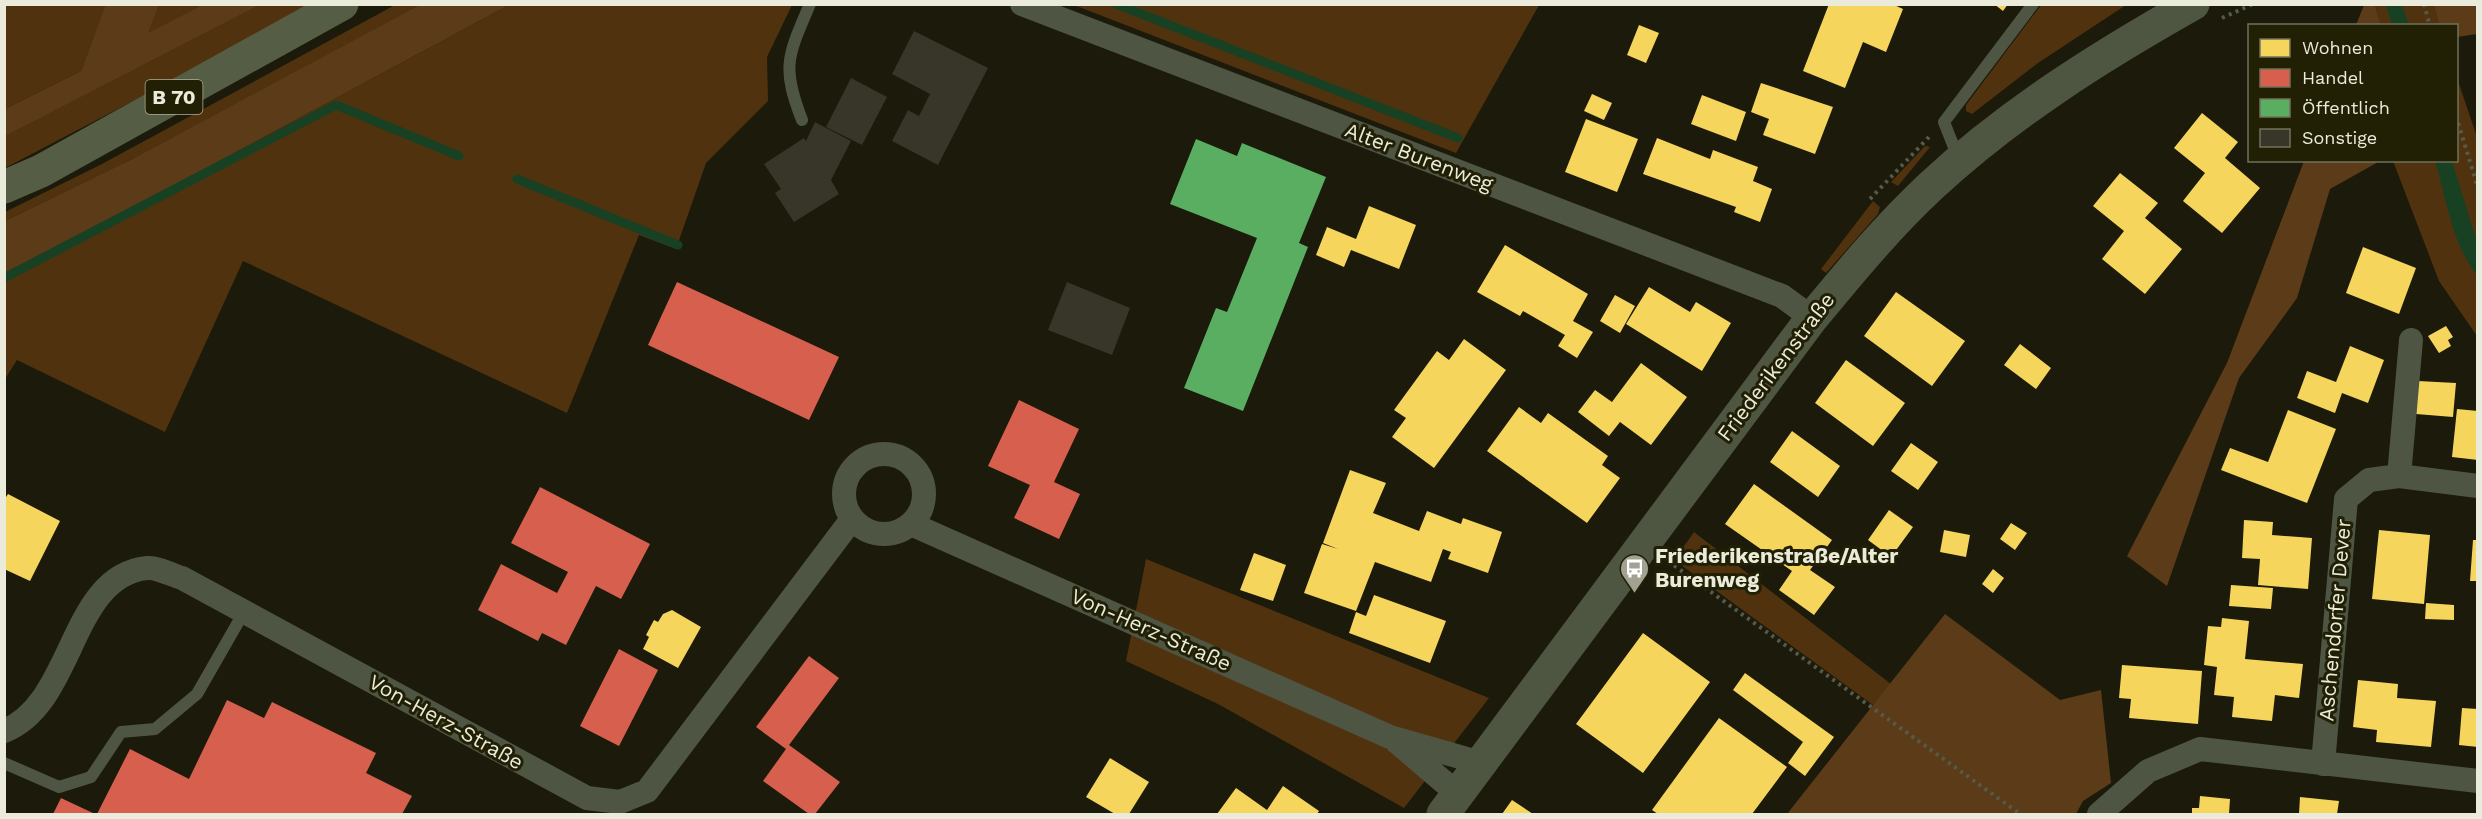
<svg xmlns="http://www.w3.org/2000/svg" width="2482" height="819" font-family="'Work Sans',sans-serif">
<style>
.green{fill:#51320e}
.forest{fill:#5c3c18}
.water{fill:#184123}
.homes{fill:#f6d55c}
.shops{fill:#d6604d}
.public{fill:#5aae61}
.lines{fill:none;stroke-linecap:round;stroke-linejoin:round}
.stream{stroke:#184123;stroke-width:9}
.building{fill:#383529}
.path{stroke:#565a4b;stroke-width:4;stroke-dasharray:3 4.5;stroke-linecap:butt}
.lane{stroke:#4e5543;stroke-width:12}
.street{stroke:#4e5543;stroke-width:24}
.secondary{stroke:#4e5641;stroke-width:33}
.primary{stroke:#555e45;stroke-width:33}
.labels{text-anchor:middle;stroke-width:6;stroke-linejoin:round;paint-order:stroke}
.shield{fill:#212005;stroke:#aeae9a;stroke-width:1.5}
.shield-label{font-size:20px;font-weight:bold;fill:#eaebda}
.street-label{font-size:21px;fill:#eaebda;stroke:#212005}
.poi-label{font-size:21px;font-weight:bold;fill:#eaebda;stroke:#212005;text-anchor:start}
</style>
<rect width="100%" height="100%" fill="#1b1a0b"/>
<path class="green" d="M5,5H106L81,71L5,109Z
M159,5H202L147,34Z
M260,5H311L198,67L5,168L4,136Z
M395,5H422L134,158L5,221V212L100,165Z
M509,5H792L767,57L768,101L706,163L676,249L639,235L567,413L243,261L165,432L17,360L5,379V273L39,258Z
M1074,5H1539L1456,153Z
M2041,5H2126L2038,63L1972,114L1966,111V105Z
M2375,5H2434L2439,25H2381Z
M2457,78L2477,137V336L2439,281L2393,161L2456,160Z
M1925,146L1930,147L1898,186L1891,182Z
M1873,201L1880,207L1878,214L1826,273L1821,269Z
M1694,532L1891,684L1873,705L1674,560Z
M1146,559L1489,698L1404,808L1218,704L1126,661Z"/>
<path class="forest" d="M106,4L159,5L148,33L202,5H260L5,136V109L81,71Z
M422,4L509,5L39,258L5,273V221L134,158Z
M2364,5H2375L2381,25H2356Z
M2434,5H2477V34L2457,37L2456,26L2439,25Z
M2304,161H2380L2330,189L2297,298L2239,378L2167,586L2127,556L2227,363Z
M1945,614L2060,700L2101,690L2111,783L2083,801L2076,814H1787Z"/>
<path class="water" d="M2386,5H2402L2409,25H2392Z
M2435,161H2452L2477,242V275C2452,245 2446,197 2435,161Z"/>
<path class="homes" d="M1829,4H1892L1903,9L1886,52L1863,42L1845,88L1803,71Z
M1994,4H2008L2003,11Z
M1639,25L1659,33L1646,63L1627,55Z
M1761,83L1833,107L1815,154L1763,135L1769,119L1751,112Z
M1592,94L1612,103L1604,120L1584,111Z
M1702,95L1746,112L1736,141L1691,124Z
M2202,113L2238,142L2225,158L2260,188L2222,233L2183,201L2205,173L2174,148Z
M1586,119L1638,139L1617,192L1565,172Z
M1657,138L1710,159L1713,150L1758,167L1753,181L1772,189L1760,222L1734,212L1736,207L1643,174Z
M2120,173L2158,203L2145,218L2182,249L2145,294L2102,259L2124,231L2093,206Z
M1369,206L1416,225L1399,269L1351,250L1344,267L1316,255L1327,227L1356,239Z
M1505,245L1588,294L1573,321L1593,332L1577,358L1558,346L1565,335L1523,311L1520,316L1477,292Z
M2363,247L2416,268L2399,314L2346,293Z
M1649,287L1690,312L1696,302L1731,323L1702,371L1626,324Z
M1896,292L1965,341L1932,386L1864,336Z
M1615,295L1635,306L1620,333L1600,321Z
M2446,326L2453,337L2448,340L2451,346L2439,353L2428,336Z
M1464,339L1506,370L1434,468L1392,437L1406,418L1394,410L1437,351L1449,360Z
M2020,344L2051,368L2036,389L2004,365Z
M2350,346L2384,360L2368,403L2342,393L2335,413L2297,398L2307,371L2336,382Z
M1846,360L1905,403L1873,446L1815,403Z
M1641,363L1687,397L1651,445L1620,422L1609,436L1578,412L1595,390L1612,402Z
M2418,381L2456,383L2453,417L2416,414Z
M1519,407L1541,423L1548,413L1608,456L1602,465L1620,478L1587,523L1487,451Z
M2457,409L2478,411V460L2452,457Z
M2288,410L2336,429L2307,503L2221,470L2230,448L2268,462Z
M1792,431L1840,466L1818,497L1770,462Z
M1911,443L1938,462L1918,490L1891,471Z
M1350,470L1386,483L1373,513L1419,531L1427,511L1461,524L1463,518L1502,532L1488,573L1448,559L1451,552L1443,549L1431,582L1375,562L1356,611L1304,593L1322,544L1338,549L1323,543Z
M1754,484L1832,540L1810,570L1835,587L1814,615L1779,590L1792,571L1725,524Z
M8,494L60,521L30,581L4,569V500Z
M1889,510L1913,527L1891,557L1868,540Z
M2244,520L2273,522L2272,535L2312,538L2308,589L2258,585L2260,559L2242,558Z
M2011,523L2027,533L2015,550L2000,539Z
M1944,530L1970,535L1966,557L1940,552Z
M2379,530L2430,535L2424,604L2372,599Z
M2473,540H2478V581H2470Z
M1254,553L1286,565L1273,601L1240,590Z
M1993,569L2004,578L1993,593L1982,584Z
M2231,585L2273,588L2271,609L2229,606Z
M1374,595L1446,621L1430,663L1349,633L1356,612L1366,616Z
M2426,603L2454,605V620L2425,619Z
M672,610L701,627L678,668L643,649L649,637L646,635L654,620L658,622L663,614Z
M2222,618L2249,621L2245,659L2303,664L2299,698L2275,695L2272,721L2232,717L2234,697L2214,695L2217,667L2204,665L2208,626L2221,627Z
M1643,633L1710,682L1643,773L1576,724Z
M2122,665L2202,671L2198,724L2129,718L2131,699L2119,698Z
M1745,673L1834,737L1805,776L1788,763L1803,742L1733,690Z
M2358,680L2398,684L2397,698L2436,701L2431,747L2376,742L2377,730L2353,727Z
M2462,708L2478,709V747L2459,745Z
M1719,718L1787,767L1752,814H1658L1652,810Z
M1110,758L1149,782L1129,814H1115L1086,797Z
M1283,786L1319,811L1317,814H1217L1236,788L1267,810Z
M2200,796L2230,799L2229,814H2192V808H2199Z
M2300,797L2339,801L2337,814H2299Z
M1512,800L1533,814H1502Z"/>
<path class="shops" d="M677,282L839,357L809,420L648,345Z
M1019,400L1079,429L1054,482L1080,494L1059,539L1014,518L1030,485L988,466Z
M540,487L650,544L621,599L596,586L566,645L542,633L538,641L478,610L501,564L557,593L568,572L511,543Z
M619,649L658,670L619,746L580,726Z
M809,656L839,678L789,745L840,782L815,814H809L763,781L786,749L756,727Z
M227,700L264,718L272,702L376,753L366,773L412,796L402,814H97L130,749L189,779Z
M61,798L95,814H53Z"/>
<path class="public" d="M1196,139L1237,156L1242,143L1326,177L1299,243L1308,247L1243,411L1184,388L1216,308L1227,312L1257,238L1170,204Z"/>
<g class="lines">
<path class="stream" d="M1116,4L1458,138
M517,179L678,245
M4,278L336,105L459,156"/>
</g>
<path class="building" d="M914,31L988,68L938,165L892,141L908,110L919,116L930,94L892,74Z
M851,78L887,97L862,145L826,127Z
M815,122L851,141L831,180L839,194L794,222L775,193L781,189L764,164L804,138L806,141Z
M1067,282L1130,308L1112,355L1048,330Z"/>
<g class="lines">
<path class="path" d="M2424,4L2430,26
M2222,18L2253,4
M2456,116L2478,188
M1870,199L1929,137
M1668,561L2020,814"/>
<path class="lane" d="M802,120C781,66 788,56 810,4
M1959,160L1944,122L2033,4
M4,763L59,787L91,777L121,732L155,729L197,694L244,612"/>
<path class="street" d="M1022,4L1782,296L1812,318
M844 494a40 40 0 1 1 80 0a40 40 0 1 1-80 0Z
M2399,476L2411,340
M911,524L1390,737L1481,763
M4,731C75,703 69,576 147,568C157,567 172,575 182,578L587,798L620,802L647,791L852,519
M1397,742L1458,794
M2323,764L2346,499L2369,480L2399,476L2478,486
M2099,814L2148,771L2200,749L2478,781"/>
<path class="secondary" d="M1443,814L1812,318C1850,272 1888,226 1931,186C2010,113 2099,57 2193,4"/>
<path class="primary" d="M4,187L41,171L342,4"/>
</g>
<defs>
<symbol id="bus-pin" viewBox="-11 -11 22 30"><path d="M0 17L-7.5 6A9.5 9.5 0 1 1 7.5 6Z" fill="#a2a292" stroke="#212005"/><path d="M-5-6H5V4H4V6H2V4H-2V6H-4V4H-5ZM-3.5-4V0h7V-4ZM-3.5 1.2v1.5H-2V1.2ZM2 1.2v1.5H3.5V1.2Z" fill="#fff"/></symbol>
</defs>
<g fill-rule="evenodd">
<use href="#bus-pin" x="1618" y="552" width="33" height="45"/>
</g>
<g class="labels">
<rect class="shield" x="145.5" y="80" width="57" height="34" rx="4.5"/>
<g class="shield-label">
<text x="174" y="104">B 70</text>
</g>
<g class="street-label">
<text transform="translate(1419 157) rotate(21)" y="7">Alter Burenweg</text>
<text transform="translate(1776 367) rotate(-53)" y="7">Friederikenstraße</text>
<text transform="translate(2335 620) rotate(-85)" y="7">Aschendorfer Dever</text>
<text transform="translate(1151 630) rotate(24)" y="7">Von-Herz-Straße</text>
<text transform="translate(446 722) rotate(29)" y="7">Von-Herz-Straße</text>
</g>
<g class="poi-label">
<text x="1655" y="563">Friederikenstraße/Alter<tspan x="1655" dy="24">Burenweg</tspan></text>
</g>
</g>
<rect width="2482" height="819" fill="none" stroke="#eaebda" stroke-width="12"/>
<rect x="2248" y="24" width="210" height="138" fill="#212005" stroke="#71715a" stroke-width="1.5"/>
<rect x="2260" y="39" width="30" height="18" fill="#f6d55c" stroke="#71715a" stroke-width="1.5"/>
<text x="2302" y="54" font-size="18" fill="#eaebda">Wohnen</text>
<rect x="2260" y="69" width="30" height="18" fill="#d6604d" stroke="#71715a" stroke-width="1.5"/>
<text x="2302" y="84" font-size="18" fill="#eaebda">Handel</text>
<rect x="2260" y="99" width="30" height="18" fill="#5aae61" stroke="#71715a" stroke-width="1.5"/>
<text x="2302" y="114" font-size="18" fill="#eaebda">Öffentlich</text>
<rect x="2260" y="129" width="30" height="18" fill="#383529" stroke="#71715a" stroke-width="1.5"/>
<text x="2302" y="144" font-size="18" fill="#eaebda">Sonstige</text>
</svg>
